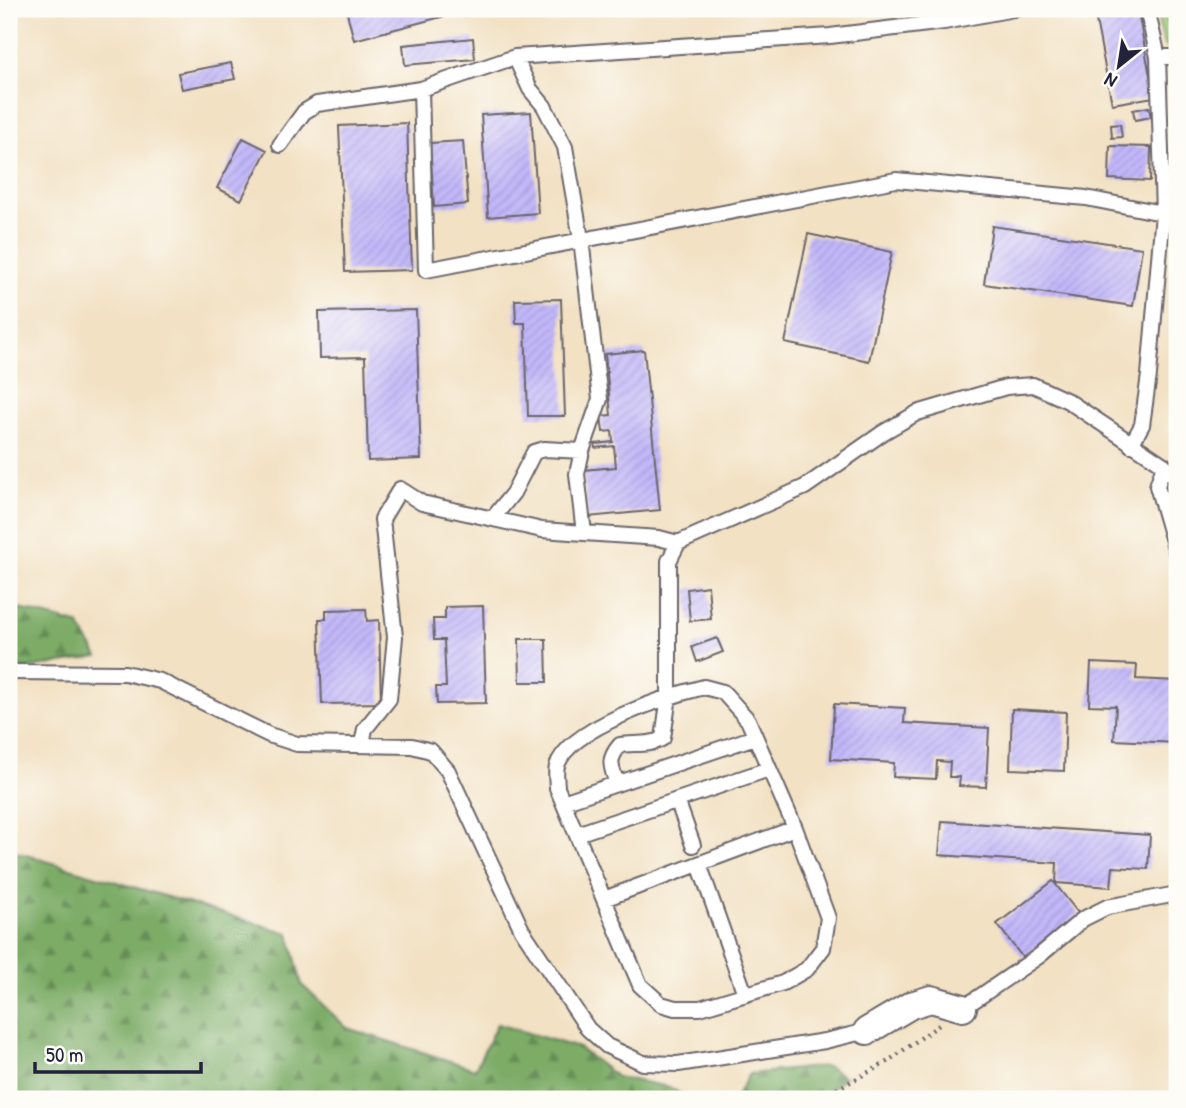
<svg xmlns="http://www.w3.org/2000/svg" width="1186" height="1108" font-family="'Patrick Hand',sans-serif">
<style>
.forest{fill:url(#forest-firs);stroke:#4f6750;stroke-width:2}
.cemetery{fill:url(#cemetery-stones);stroke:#5e7458;stroke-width:2}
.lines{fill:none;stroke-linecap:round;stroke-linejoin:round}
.stream{stroke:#7eb7ef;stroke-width:7}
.building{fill:url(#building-hatch)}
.lane-casing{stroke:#6b656b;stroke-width:18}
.street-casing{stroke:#6b656b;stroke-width:30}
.path{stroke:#6b656b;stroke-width:4.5;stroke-dasharray:2 5;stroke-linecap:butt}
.lane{stroke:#fff;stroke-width:14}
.street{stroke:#fff;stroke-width:26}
</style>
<defs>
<pattern id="forest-firs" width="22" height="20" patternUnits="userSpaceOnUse" patternTransform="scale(1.75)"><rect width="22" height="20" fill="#7cac66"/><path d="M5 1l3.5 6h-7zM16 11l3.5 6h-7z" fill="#658c55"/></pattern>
<pattern id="cemetery-stones" width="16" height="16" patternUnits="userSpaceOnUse" patternTransform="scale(1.75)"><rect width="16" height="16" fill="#9bc774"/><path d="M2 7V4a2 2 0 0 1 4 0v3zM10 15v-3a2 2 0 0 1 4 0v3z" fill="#85ab65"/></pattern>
<pattern id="building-hatch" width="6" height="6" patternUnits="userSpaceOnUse" patternTransform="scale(1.75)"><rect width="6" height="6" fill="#c2b7f9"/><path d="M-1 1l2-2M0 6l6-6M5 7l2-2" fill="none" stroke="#a69dd6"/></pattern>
</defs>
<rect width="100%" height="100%" fill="#fdfcf7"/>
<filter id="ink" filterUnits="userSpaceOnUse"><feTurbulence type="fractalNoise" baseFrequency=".0143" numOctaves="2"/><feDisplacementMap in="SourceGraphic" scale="14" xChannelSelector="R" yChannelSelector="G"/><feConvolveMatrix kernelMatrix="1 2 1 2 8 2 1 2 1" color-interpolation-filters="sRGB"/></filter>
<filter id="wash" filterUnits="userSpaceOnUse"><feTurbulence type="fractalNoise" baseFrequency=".00686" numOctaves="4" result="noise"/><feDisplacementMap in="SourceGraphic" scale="28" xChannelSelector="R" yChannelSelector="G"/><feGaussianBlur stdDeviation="1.57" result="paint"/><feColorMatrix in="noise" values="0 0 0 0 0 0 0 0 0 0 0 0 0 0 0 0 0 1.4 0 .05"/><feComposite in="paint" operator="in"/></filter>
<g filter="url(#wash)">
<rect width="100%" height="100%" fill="#f2e1c3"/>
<path class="forest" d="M9,606L78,624L98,657L25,669L9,662Z
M9,850L289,933L302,985L347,1028L475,1069L497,1024L579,1048L617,1077L669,1087L690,1099H9Z
M827,1066L845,1077L819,1099H735L749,1074Z"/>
<path class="cemetery" d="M1156,9H1177V49L1164,45Z"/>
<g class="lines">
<path class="stream" d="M1176,361H1177"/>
</g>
<g id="blocks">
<path class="building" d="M346,9H459L460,12L354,40Z
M1138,12L1154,97L1112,104L1096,20Z
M473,38L475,59L405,65L403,45Z
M231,63L235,79L182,89L178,73Z
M1149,107L1151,117L1135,120L1133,110Z
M531,112L538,213L488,217L481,115Z
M407,123L412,270L345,272L339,126Z
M1120,124L1122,137L1112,138L1111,125Z
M243,138L267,150L241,200L217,188Z
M463,141L468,204L434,207L430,143Z
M1110,146L1151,147L1150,181L1109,179Z
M992,226L1142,248L1133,306L984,284Z
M808,234L892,252L869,361L785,343Z
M561,299L565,416H528L525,323H516L515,300Z
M416,310L421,459L368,461L365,357L320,358L319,312Z
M644,350L660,510L588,517L583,470L616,467L614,446L595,448V444L613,442L612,431L603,432L601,416L611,415L605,354Z
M708,586L711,619L690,621L687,589Z
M483,606L486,703L437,704L436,687H446L444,640H434L433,619H445V607Z
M366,609L367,621L379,620L381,703L322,704L319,619H326V610Z
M717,638L723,652L697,662L692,647Z
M519,639H546L547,682H520Z
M1091,663L1137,665L1136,679L1177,681V743L1114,740L1116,706L1089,705Z
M834,704L905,708L904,723L989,728L986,787L959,786L960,777H949L950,762L937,761L936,779L893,777L894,763L831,759Z
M1012,709L1066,712L1064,771L1010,769Z
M942,821L1150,835L1148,869L1113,867L1111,887L1056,883L1057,863L939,855Z
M1053,881L1079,914L1023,958L997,924Z"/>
</g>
</g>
<g filter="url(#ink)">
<use href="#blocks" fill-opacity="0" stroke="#6b656b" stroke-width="2"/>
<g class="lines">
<defs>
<path id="lane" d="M515,57L530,89L544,106L565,147L581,239L600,399L582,451L577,474L584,533L659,538L678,543
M1158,57H1177
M421,89L426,270L896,180L1086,198L1177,216
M280,145L304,112L317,104L421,89L515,57L830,36L944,22L1014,9
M1131,445L1142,425L1149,375L1163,213L1158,57L1147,9
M1164,465L1157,486L1177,555
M493,518L513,493L534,452L544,449L582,451
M9,672L125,673L160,681L269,735L297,744L412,746L431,751L448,771L522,930L588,1029L607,1046L643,1063L678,1064L825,1041L867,1031
M704,687L723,692L748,720L795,828L828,918L823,948L807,969L783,983L700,1008H675L661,1004L640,985L557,788C557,782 555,772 557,766C568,728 668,696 704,687Z
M362,744L365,729L389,699L395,637L382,519L400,489L422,503L542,530L584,533
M617,784C611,766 607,760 620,745C635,743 651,746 663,738L669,696V561L678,543L805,487L884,432L917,413L1006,387L1033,385L1068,401L1164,465L1177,478
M677,800L693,845
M563,802L755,737
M577,834L769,769
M699,864L745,994
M604,899L795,828
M963,1008L1039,956L1083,919L1107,907L1177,894"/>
<path id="street" d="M867,1031L911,1005L931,999L963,1008"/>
</defs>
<use href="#lane" class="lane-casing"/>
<use href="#street" class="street-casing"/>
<path class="path" d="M818,1099L884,1064L939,1025"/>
<use href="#lane" class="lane"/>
<use href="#street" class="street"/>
</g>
</g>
<rect width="1186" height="1108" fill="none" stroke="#fdfcf7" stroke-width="35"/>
<g transform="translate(1119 66) rotate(210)" stroke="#fdfcf7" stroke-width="5" paint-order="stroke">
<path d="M0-5L12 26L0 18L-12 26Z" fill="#22223b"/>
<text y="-10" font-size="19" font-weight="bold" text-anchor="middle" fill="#22223b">N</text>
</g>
<path d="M35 1062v10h166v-10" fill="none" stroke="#22223b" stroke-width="3.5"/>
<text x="46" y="1062" font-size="21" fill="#22223b" stroke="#fdfcf7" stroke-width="5" paint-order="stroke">50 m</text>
</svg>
